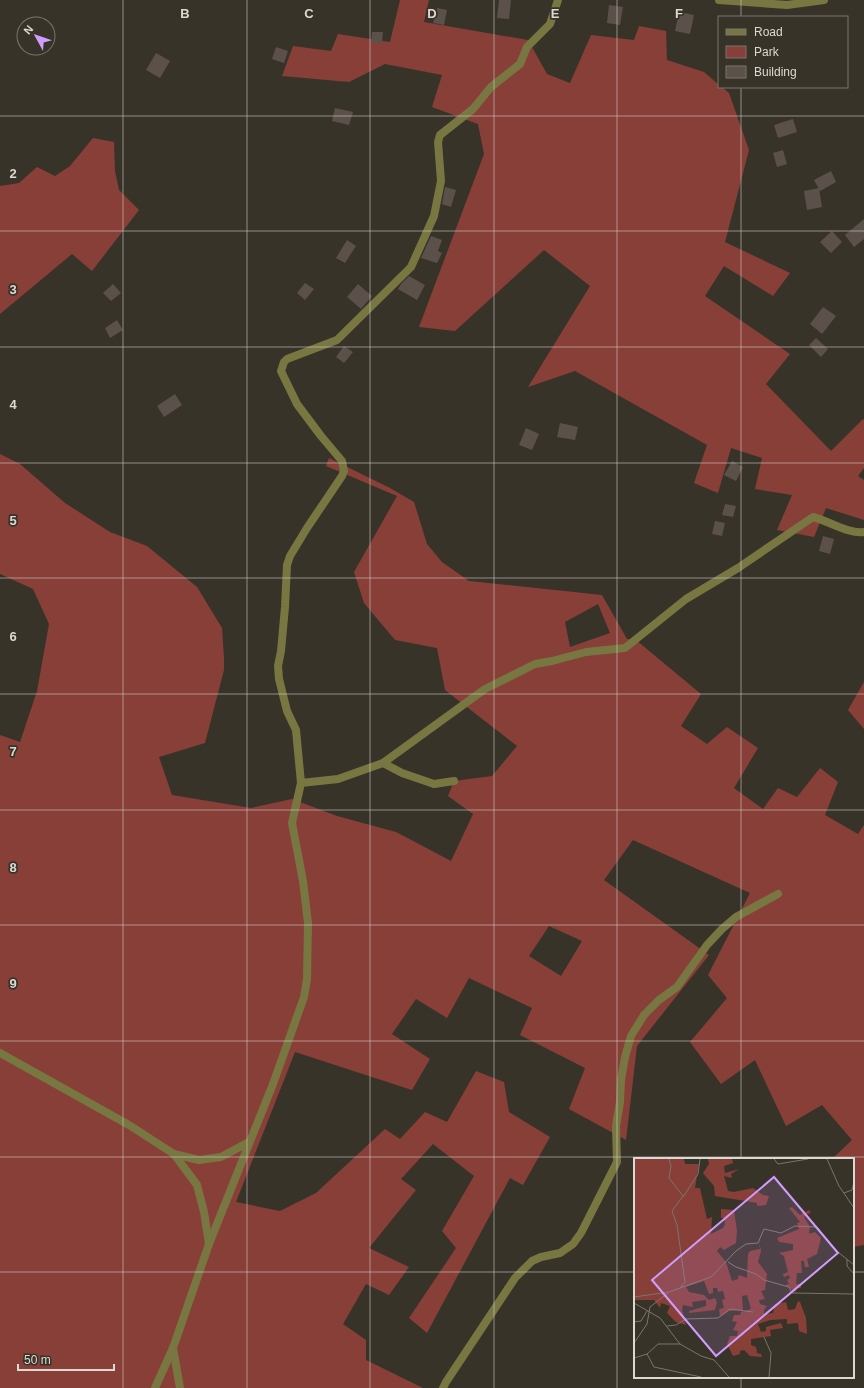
<svg xmlns="http://www.w3.org/2000/svg" width="864" height="1388" font-family="Arial,sans-serif">
<style>
.green{fill:#883f38;fill-rule:evenodd}
.building{fill:#5b514a}
.lines{fill:none;stroke-linecap:round;stroke-linejoin:round}
.minor{stroke:#787741;stroke-width:8}
.tertiary{stroke:#787741;stroke-width:8}
.grid{fill:none;stroke:#dcd9d3;stroke-width:1;stroke-opacity:0.55}
.inset-road{fill:none;stroke:#7a756d;stroke-width:1}
.view{fill:#d09dfe;fill-opacity:0.15;stroke:#d09dfe;stroke-width:2}
.inset-edge{fill:none;stroke:#dcd9d3;stroke-width:2}
.grid-label{font-size:13px;text-anchor:middle;font-weight:bold;fill:#dcd9d3;stroke:#383329;stroke-width:3.5;stroke-linejoin:round;paint-order:stroke}
</style>
<rect width="100%" height="100%" fill="#383329"/>
<path class="green" d="M400,0H429L424,22L528,40L547,74L570,83L591,35L634,40L639,26L666,31L667,60L704,72L719,85V87H722L729,93L749,150L725,242L790,273L773,296L724,266L705,296L790,354L766,384L831,451L863,419L864,420V468L858,476L864,480V520L826,508L814,537L777,530L792,495L755,489L762,458L731,448L718,493L694,483L707,445L575,371L528,387L590,286L544,250L455,331L419,327L484,154L478,124L432,107L442,75L385,64L349,82L282,76L293,46L331,51L338,34L390,42Z
M93,138L114,142L115,171L119,190L139,210L92,271L72,254L0,314V186L19,183L37,167L55,176L70,166Z
M0,454L20,464L65,503L110,532L147,546L197,587L222,628L224,658V670L205,743L159,757L172,795L251,808L292,799L337,816L396,832L451,861L473,814L448,796L454,781L492,776L517,746L445,690L437,648L395,640L364,603L354,572L397,496L326,466L329,458L390,488L414,502L427,544L442,562L469,581L602,595L627,639L636,640L701,694L681,726L707,744L727,727L758,748L734,788L763,809L778,788L797,797L820,768L838,782L825,815L858,834L864,825V1245L853,1247V1159H832L852,1140L822,1105L786,1126L755,1060L721,1084L690,1042L727,998L708,975L750,893L633,840L604,880L709,955L637,1046L626,1140L569,1109L585,1068L520,1035L532,1008L469,978L447,1018L416,999L392,1034L430,1059L412,1090L295,1052L236,1202L280,1211L316,1193L385,1129L400,1139L425,1112L447,1122L476,1071L504,1082L509,1112L550,1137L523,1185L510,1178L427,1333L409,1318L456,1248L442,1231L474,1176L433,1144L401,1179L416,1190L369,1248L409,1267L389,1295L366,1284L343,1324L366,1340V1360L423,1388H0V735L20,742L37,691L49,624L33,589L0,574ZM598,604L610,633L570,647L565,622ZM549,926L582,941L561,976L529,956Z
M864,682V729L848,710Z"/>
<path class="building" d="M499,0H511L509,19L497,18Z
M609,5L623,7L620,25L607,23Z
M437,8L447,10L444,25L433,23Z
M679,12L694,15L690,34L675,31Z
M372,32H383L382,43H371Z
M276,47L288,51L284,63L272,59Z
M156,53L170,61L160,78L146,70Z
M335,108L353,112L349,125L332,121Z
M793,119L797,132L778,138L774,125Z
M783,150L787,164L777,167L773,153Z
M831,171L836,182L820,191L814,180Z
M445,187L456,190L451,207L442,204Z
M819,188L822,207L807,210L804,191Z
M864,219V239L854,247L845,235Z
M832,231L842,242L831,253L820,242Z
M431,236L442,240L438,251L442,253L437,263L421,258Z
M347,240L356,246L345,263L336,258Z
M409,276L425,285L417,300L398,289L401,284Z
M305,283L314,289L305,300L297,293Z
M113,284L121,293L111,301L103,293Z
M358,284L372,296L361,309L347,297Z
M823,307L836,316L822,334L810,324Z
M117,320L123,330L110,338L105,328Z
M816,338L828,349L821,357L809,345Z
M344,346L353,352L344,363L336,357Z
M175,394L182,405L164,417L157,406Z
M560,423L578,427L575,440L557,437Z
M526,428L539,434L532,450L519,445Z
M732,461L743,467L736,481L724,475Z
M725,504L736,506L733,517L722,515Z
M715,521L725,523L722,536L712,534Z
M823,536L834,539L830,554L819,551Z"/>
<g class="lines">
<path class="minor" d="M719,0L787,5L824,0
M383,763L402,773L434,784L454,781
M301,783L338,779L383,763L485,689L535,664L552,661L586,652L625,648L686,599L738,568L813,517C829,521 848,534 864,532
M174,1154L199,1160L221,1157L249,1142
M209,1244L273,1084L304,997L307,979L308,923L303,881L292,823L301,783L296,730L287,711L279,679L278,666L281,651L285,607L287,565L290,556L307,528L342,476L344,471L342,461L321,436L297,404L281,371L284,362L287,359L337,340L411,267L434,216L441,181L438,142L440,135L473,109L491,87L520,64L527,47L550,24L558,0
M173,1348L180,1388
M443,1388L446,1382L515,1278L532,1261L541,1257L560,1253L573,1244L581,1233L617,1162L616,1126L620,1102L621,1080L625,1057L631,1036L644,1015L659,1000L677,987L707,945L722,929L736,917L778,894"/>
<path class="tertiary" d="M0,1053L129,1125L174,1154L197,1185L204,1212L209,1244L173,1348L155,1388"/>
</g>
<path class="grid" d="M123,0V1388M247,0V1388M370,0V1388M494,0V1388M617,0V1388M741,0V17M741,87V1159M0,116H864M0,231H864M0,347H864M0,463H864M0,578H864M0,694H864M0,810H864M0,925H864M0,1041H864M0,1157H864M0,1272H635M853,1272H864M741,1377V1388"/>
<g transform="translate(634 1158)">
<rect width="220" height="220" fill="#383329"/>
<path d="M0,1H50L51,6H65L61,30H66L73,61L78,59L77,76L89,70L91,66L90,60H87V51L100,52L103,73L102,85L90,92L86,89L83,93L92,104L98,123L104,121L105,117L113,120L114,96L116,93L126,91L125,82L127,93L124,104L133,116L131,132L127,133L131,141L125,142L126,146L133,148L130,152V156L139,155L141,146L152,144L154,152L161,151L164,143L166,144L172,160L173,176L165,173L164,165L153,166V161L136,162L124,166L127,174L132,173V169L147,165L149,170L136,172L137,178L117,181V187L122,189L123,195L127,196L128,199L116,198L110,192L106,193V196L99,198L93,186L96,178H103L104,173L99,172L103,164L98,163L100,157H106L107,154L117,151L113,137L108,138L109,152L95,153L86,159L85,151L90,150L88,142L91,141L89,133L84,134L83,130H79V135L75,136L70,123L52,129L55,134L70,137L75,142L81,140L83,144L81,152L55,155V153L72,148V142L58,144L59,149L49,147L48,152L52,167L42,164L33,155L36,148L27,145L26,150L20,142H0ZM74,1H98L99,5L90,8L91,15L105,11L97,16L98,20L90,18L94,33L100,34L119,30L129,37L135,38L132,47L123,48V45L81,38L80,28L69,15L75,6ZM158,49L166,57L175,52L177,54L170,59L176,69L175,76L181,74L187,80L183,96L173,101L175,109H171L170,103H167L168,115H163L162,126H167V130H162V134L151,127L155,126L153,122L156,120L155,117L150,119L149,116L154,114L150,98L145,95L159,92V86L145,84L143,80L165,71L163,65L166,64L155,50Z" fill="#883f38"/>
<path class="inset-road" d="M140,1L144,6L174,1M193,1L205,28L220,50M210,35L218,32L220,24M49,39L64,16L66,1M213,101V108L220,116M94,104L102,109L122,116L130,122L155,129L158,135L220,136M46,130L77,119L102,93L112,86L124,85L130,71L147,75L161,68L183,69L199,90L220,107M0,139L35,134L46,130L51,124L43,67L38,53L49,38L35,20L37,8L35,1M0,145L26,160L46,186L67,198L80,202L95,219M0,164L7,163L13,153M33,168L42,167L52,161L84,160L96,151L119,154M130,179L137,195L135,219M0,185L13,166L16,149L34,135M13,196L20,209L67,219M0,200L13,196L24,186H46"/>
<path class="view" d="M140,19L204,95L82,198L18,122Z"/>
<rect width="220" height="220" class="inset-edge"/>
</g>
<g class="grid-label">
<text x="185" y="18">B</text>
<text x="309" y="18">C</text>
<text x="432" y="18">D</text>
<text x="555" y="18">E</text>
<text x="679" y="18">F</text>
<text x="13" y="178">2</text>
<text x="13" y="294">3</text>
<text x="13" y="409">4</text>
<text x="13" y="525">5</text>
<text x="13" y="641">6</text>
<text x="13" y="756">7</text>
<text x="13" y="872">8</text>
<text x="13" y="988">9</text>
</g>
<rect x="718" y="16" width="130" height="72" fill="#383329" stroke="#7a756d"/>
<rect x="726" y="29" width="20" height="6" fill="#787741" stroke="#7a756d"/>
<text x="754" y="36" font-size="12" fill="#dcd9d3">Road</text>
<rect x="726" y="46" width="20" height="12" fill="#883f38" stroke="#7a756d"/>
<text x="754" y="56" font-size="12" fill="#dcd9d3">Park</text>
<rect x="726" y="66" width="20" height="12" fill="#5b514a" stroke="#7a756d"/>
<text x="754" y="76" font-size="12" fill="#dcd9d3">Building</text>
<g transform="translate(36 36) rotate(310)"><circle r="19" fill="#383329" stroke="#7a756d"/>
<path d="M0-3L7 15L0 10L-7 15Z" fill="#d09dfe"/>
<text y="-6" font-size="11" font-weight="bold" text-anchor="middle" fill="#dcd9d3">N</text>
</g>
<path d="M18 1364v6h96v-6" fill="none" stroke="#dcd9d3" stroke-width="2"/>
<text x="24" y="1364" font-size="12" fill="#dcd9d3" stroke="#383329" stroke-width="3" paint-order="stroke">50 m</text>
</svg>
